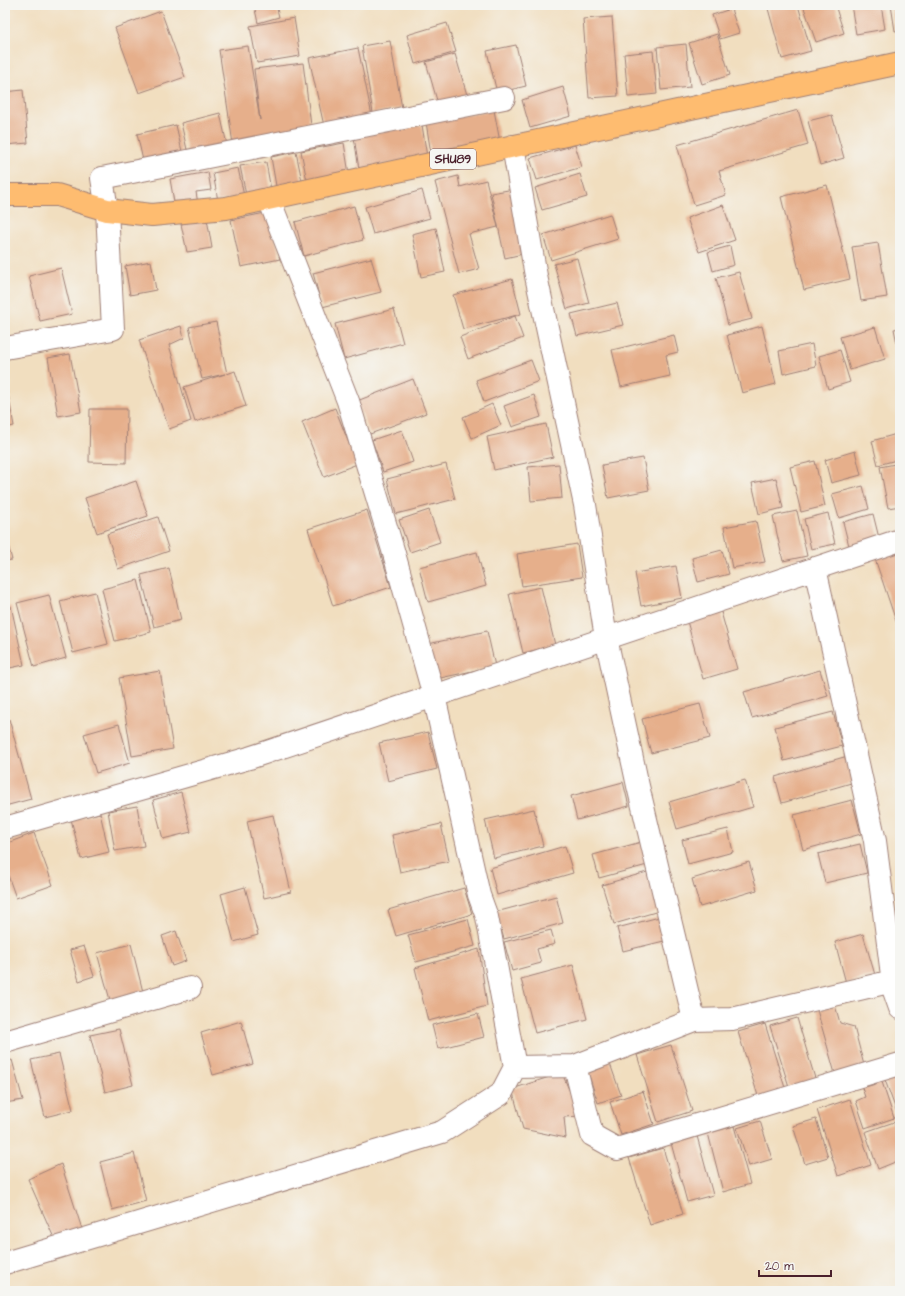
<svg xmlns="http://www.w3.org/2000/svg" width="905" height="1296" font-family="'Architects Daughter',sans-serif">
<style>
.building{fill:#e6af8b}
.lines{fill:none;stroke-linecap:round;stroke-linejoin:round}
.minor-casing{stroke:#9e7e75;stroke-width:24}
.primary-casing{stroke:#9e7e75;stroke-width:24}
.minor{stroke:#fff;stroke-width:22}
.primary{stroke:#febc70;stroke-width:22}
.labels{text-anchor:middle;stroke-width:3.5;stroke-linejoin:round;paint-order:stroke}
.shield{fill:#f6f6f2;stroke:#7e6067;stroke-width:1}
.shield-label{font-size:12px;font-weight:bold;fill:#4a1f2b}
</style>
<rect width="100%" height="100%" fill="#f6f6f2"/>
<filter id="ink" filterUnits="userSpaceOnUse"><feTurbulence type="fractalNoise" baseFrequency=".025" numOctaves="2"/><feDisplacementMap in="SourceGraphic" scale="8" xChannelSelector="R" yChannelSelector="G"/><feConvolveMatrix kernelMatrix="1 2 1 2 8 2 1 2 1" color-interpolation-filters="sRGB"/></filter>
<filter id="wash" filterUnits="userSpaceOnUse"><feTurbulence type="fractalNoise" baseFrequency=".012" numOctaves="4" result="noise"/><feDisplacementMap in="SourceGraphic" scale="16" xChannelSelector="R" yChannelSelector="G"/><feGaussianBlur stdDeviation="0.9" result="paint"/><feColorMatrix in="noise" values="0 0 0 0 0 0 0 0 0 0 0 0 0 0 0 0 0 1.4 0 .05"/><feComposite in="paint" operator="in"/></filter>
<g filter="url(#wash)">
<rect width="100%" height="100%" fill="#f1debf"/>
<g id="blocks">
<path class="building" d="M254,5H276L279,17L258,23Z
M767,5H798L811,51L782,59Z
M803,5H835L844,33L816,42Z
M851,5H881L885,29L856,34Z
M891,5H900V30L895,31Z
M731,9L739,33L720,39L712,15Z
M161,11L185,77L139,93L115,28Z
M612,17L618,96L589,98L583,19Z
M294,18L300,56L257,63L250,26Z
M447,23L456,52L415,64L407,35Z
M717,34L730,75L702,84L689,43Z
M390,41L402,108L373,113L362,46Z
M686,44L690,87L661,90L657,47Z
M516,45L526,86L497,93L487,51Z
M248,46L260,120L254,69L303,63L312,133L233,144L219,50Z
M358,48L372,116L324,126L309,58Z
M653,51L657,94L628,97L624,54Z
M455,54L467,95L438,104L426,62Z
M563,87L571,116L530,128L522,100Z
M23,90L28,143L5,145V92Z
M494,110L500,142L431,154L426,122Z
M798,110L808,145L719,171L726,195L694,205L677,145Z
M220,113L227,145L188,154L181,123Z
M832,115L844,158L820,165L808,121Z
M176,125L183,156L144,165L137,134Z
M422,125L427,157L359,169L354,137Z
M344,143L349,174L307,181L301,151Z
M575,145L582,167L537,180L530,158Z
M296,152L302,181L276,186L271,157Z
M266,162L271,190L246,195L240,166Z
M238,168L244,196L218,201L213,173Z
M208,172L211,190L196,192L198,204L175,208L170,179Z
M580,174L587,197L542,210L535,188Z
M458,176L460,187L486,180L498,227L469,234L479,269L459,274L435,182Z
M827,185L850,279L804,290L781,197Z
M514,189L527,253L505,258L491,193Z
M422,190L430,218L373,234L365,207Z
M723,205L735,240L699,252L687,218Z
M354,206L363,240L304,256L295,222Z
M270,212L280,259L241,267L231,220Z
M610,214L618,239L551,260L543,235Z
M207,219L212,248L187,252L181,224Z
M436,228L445,272L421,277L412,234Z
M878,243L887,297L861,301L852,247Z
M730,246L734,265L713,271L708,252Z
M371,258L381,292L322,307L313,273Z
M577,258L589,303L567,309L554,264Z
M151,261L156,290L130,295L125,266Z
M61,268L72,314L40,321L29,276Z
M739,272L752,319L728,325L716,278Z
M512,279L521,314L463,329L453,295Z
M617,303L623,325L577,336L571,314Z
M394,309L403,343L344,359L335,324Z
M515,316L523,338L468,359L460,337Z
M216,322L227,374L235,371L246,406L195,422L184,387L225,374L202,379L189,327Z
M181,326L184,338L169,345L191,421L169,429L139,340Z
M762,326L776,384L742,393L727,335Z
M875,327L885,359L850,370L840,337Z
M900,328V348H898L894,329Z
M674,335L678,352L666,355L670,376L621,387L612,350Z
M812,344L816,366L783,374L779,351Z
M840,350L850,382L828,389L819,356Z
M70,354L81,412L58,416L48,358Z
M531,360L539,381L484,402L476,380Z
M5,378L14,426L5,428Z
M413,379L426,413L370,434L357,401Z
M534,395L541,417L512,427L504,406Z
M492,404L501,425L472,438L463,417Z
M335,408L357,464L324,477L302,422Z
M90,409H127L126,463L89,462Z
M546,424L553,457L494,470L487,437Z
M402,430L413,462L383,472L372,440Z
M900,433V459L878,465L872,441Z
M855,451L861,475L831,483L825,460Z
M643,458L649,490L608,498L602,465Z
M815,461L825,506L801,512L790,467Z
M900,463V506L888,508L880,467Z
M446,464L455,499L396,514L387,479Z
M559,464L562,498L531,501L528,467Z
M776,478L783,508L759,514L752,483Z
M136,481L148,516L97,533L85,498Z
M863,486L869,509L839,518L832,494Z
M367,510L391,587L333,606L308,529Z
M429,510L440,542L410,552L399,520Z
M797,511L807,556L783,561L773,516Z
M828,513L835,544L811,549L804,519Z
M873,514L879,538L849,546L843,522Z
M158,517L169,551L118,569L107,534Z
M756,521L765,562L732,568L724,527Z
M5,534L12,560L5,561Z
M577,544L582,577L522,586L517,554Z
M900,547V633L874,556Z
M722,550L729,574L698,582L692,558Z
M477,552L486,586L428,602L419,567Z
M676,566L682,598L641,606L635,573Z
M169,568L181,620L154,627L141,575Z
M138,580L151,632L115,641L102,589Z
M541,587L555,645L523,653L509,594Z
M95,592L108,644L73,653L60,601Z
M49,595L66,658L34,667L17,603Z
M11,606L24,665L5,669V607Z
M721,612L737,669L703,679L687,621Z
M487,631L495,666L436,679L428,644Z
M820,670L828,696L752,718L744,692Z
M160,671L173,749L132,756L119,678Z
M700,704L710,738L651,753L642,719Z
M833,712L842,746L784,761L775,727Z
M9,719L31,799L5,806V720Z
M119,724L130,763L96,773L84,734Z
M428,732L437,769L388,781L379,743Z
M851,755L858,781L782,803L775,777Z
M745,780L753,807L677,829L669,802Z
M623,782L629,806L577,820L571,796Z
M181,792L191,832L163,839L153,800Z
M852,800L861,834L803,850L794,815Z
M137,806L144,846L115,851L108,811Z
M534,809L543,846L494,858L485,820Z
M100,813L109,852L81,859L71,819Z
M273,815L291,892L264,898L247,821Z
M441,824L449,861L400,872L392,835Z
M728,829L733,852L688,864L682,840Z
M34,833L53,885L16,898L5,867V844Z
M645,841L651,864L599,878L593,855Z
M860,844L867,873L825,883L818,854Z
M565,846L573,873L497,895L490,868Z
M749,862L757,890L700,907L692,879Z
M647,872L659,911L614,924L602,885Z
M245,887L258,935L234,942L221,894Z
M464,888L472,914L396,936L388,910Z
M556,896L563,923L504,939L496,912Z
M663,916L668,940L623,951L617,928Z
M468,919L475,946L416,962L408,935Z
M551,930L555,944L537,949L541,963L512,971L504,942Z
M176,931L186,961L172,966L162,936Z
M863,934L875,975L846,983L835,942Z
M131,944L143,992L110,1000L97,953Z
M84,946L94,976L79,981L70,950Z
M479,949L487,1006L428,1021L415,968Z
M573,965L587,1019L535,1033L521,979Z
M835,1005L840,1023L854,1027L865,1069L836,1077L817,1010Z
M478,1014L484,1037L438,1049L432,1025Z
M797,1018L817,1085L791,1093L770,1026Z
M241,1021L253,1064L213,1075L201,1033Z
M765,1024L786,1091L759,1099L738,1032Z
M119,1029L133,1085L105,1092L90,1035Z
M671,1045L692,1111L658,1122L637,1055Z
M59,1054L73,1110L45,1117L31,1060Z
M608,1058L621,1095L598,1103L586,1066Z
M12,1060L23,1100L5,1103V1062Z
M562,1073L580,1116L564,1117L566,1138L523,1129L512,1089Z
M900,1074V1121L885,1080Z
M882,1082L894,1118L865,1128L856,1101L865,1097L862,1088Z
M643,1091L654,1124L621,1135L610,1102Z
M850,1099L871,1165L838,1176L817,1110Z
M816,1119L828,1157L805,1164L793,1126Z
M760,1121L772,1159L749,1166L737,1128Z
M894,1122L900,1140V1160L878,1169L865,1132Z
M734,1126L750,1184L723,1192L708,1133Z
M697,1136L713,1195L687,1202L671,1143Z
M663,1148L683,1214L650,1225L629,1158Z
M134,1153L146,1201L112,1210L100,1162Z
M61,1164L82,1229L54,1238L28,1179Z"/>
</g>
</g>
<g filter="url(#ink)">
<use href="#blocks" fill-opacity="0" stroke="#9e7e75" stroke-width="1"/>
<g class="lines">
<defs>
<path id="minor" d="M513,146L536,276L585,505L606,638L638,786L694,1020L575,1066L515,1067
M5,348L113,329L107,210L102,178L504,98
M815,568L875,841L894,991L900,1008
M5,828L249,758L900,540
M694,1020L732,1019L893,981
M5,1042L190,988
M575,1066L592,1135L617,1149L900,1064
M5,1263L442,1132L501,1094L515,1067L487,917L479,895L434,696L393,550L348,401L269,199"/>
<path id="primary" d="M5,195H57L107,210L152,215L226,208L900,63"/>
</defs>
<use href="#minor" class="minor-casing"/>
<use href="#primary" class="primary-casing"/>
<use href="#minor" class="minor"/>
<use href="#primary" class="primary"/>
</g>
</g>
<g class="labels">
<rect class="shield" x="430" y="149" width="46" height="20" rx="3"/>
<g class="shield-label">
<text x="453" y="163">SHU89</text>
</g>
</g>
<rect width="905" height="1296" fill="none" stroke="#f6f6f2" stroke-width="20"/>
<path d="M759 1270v6h72v-6" fill="none" stroke="#4a1f2b" stroke-width="2"/>
<text x="765" y="1270" font-size="12" fill="#4a1f2b" stroke="#f6f6f2" stroke-width="3" paint-order="stroke">20 m</text>
</svg>
